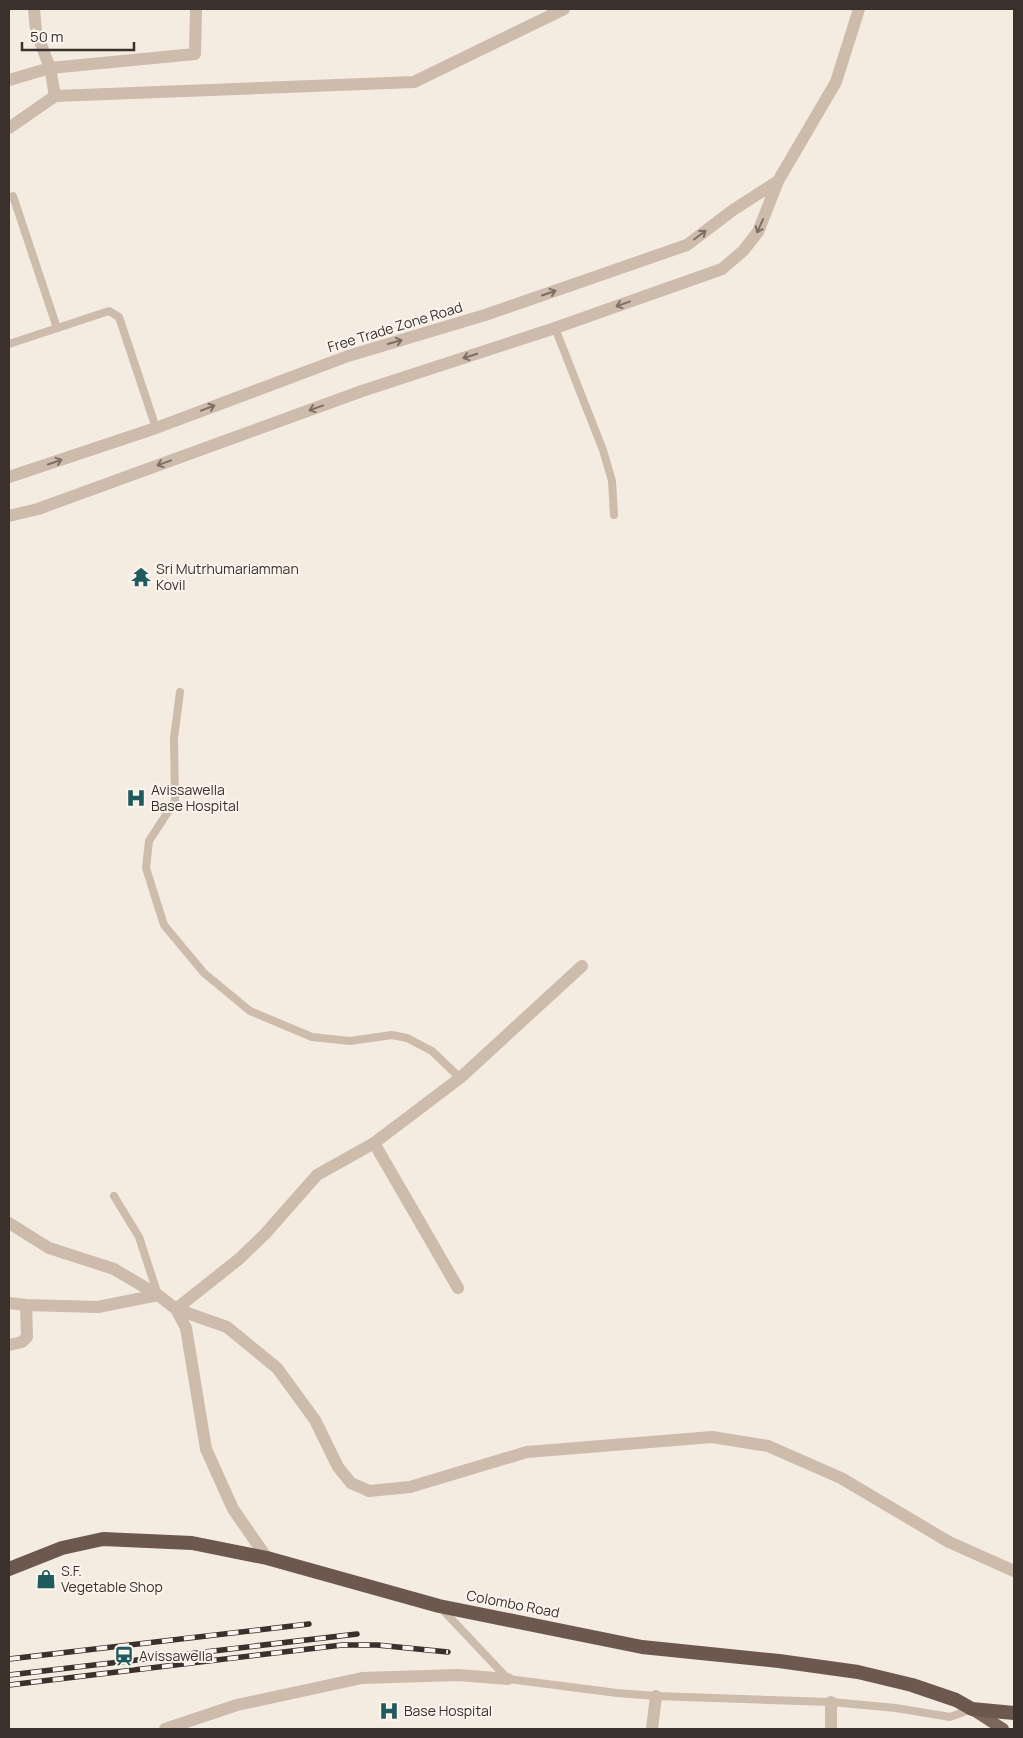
<svg xmlns="http://www.w3.org/2000/svg" width="1023" height="1738" font-family="Manrope,sans-serif">
<style>
.lines{fill:none;stroke-linecap:round;stroke-linejoin:round}
.service{stroke:#cdbbac;stroke-width:8}
.minor{stroke:#cdbbac;stroke-width:12}
.tertiary{stroke:#cdbbac;stroke-width:12}
.primary{stroke:#7d675c;stroke-width:12}
.trunk{stroke:#6c584f;stroke-width:14}
.rail-casing{stroke:#3b302b;stroke-width:5.5}
.rail{stroke:#fbf5ee;stroke-width:4;stroke-dasharray:11;stroke-linecap:butt}
.oneway{stroke:#7d6f65}
.labels{text-anchor:middle;stroke-width:4;stroke-linejoin:round;paint-order:stroke}
.street-label{font-size:14px;fill:#3b302b;stroke:#fbf5ee}
.poi-label{font-size:14px;fill:#3b302b;stroke:#fbf5ee;text-anchor:start}
</style>
<rect width="100%" height="100%" fill="#f4ebe1"/>
<g class="lines">
<path class="service" d="M13,196L57,328
M555,328L603,450L612,481L614,515
M9,344L109,311L119,317L156,428
M180,692L174,738L175,801L149,841L146,868L164,925L204,973L250,1011L312,1037L350,1041L392,1035L407,1038L432,1051L460,1078
M114,1196L139,1237L158,1295
M440,1607L508,1679L617,1693L656,1696L831,1702L896,1708L950,1717L972,1709"/>
<path class="minor" d="M34,9L36,31L50,68L55,96
M9,80L50,68L195,54L196,9
M9,128L55,96L414,82L564,9
M374,1143L458,1288
M9,1223L49,1248L114,1269L158,1295L176,1309L186,1328L206,1449L233,1509L267,1558
M9,1303L26,1305L98,1307L158,1295
M176,1309L227,1327L277,1368L315,1420L338,1467L351,1483L369,1491L410,1487L527,1452L712,1437L768,1446L841,1478L949,1542L1014,1571
M176,1309L239,1259L265,1234L317,1175L374,1143L460,1078L582,966
M9,1345L22,1342L27,1337L26,1305
M165,1729L237,1705L362,1678L458,1675L508,1679
M652,1729L656,1696
M831,1729V1702"/>
<path class="tertiary" d="M9,477L156,428L348,356L485,315L687,245L733,210L778,181
M9,516L38,509L362,391L555,328L722,269L743,251L758,232L778,181L836,82L859,9"/>
<path class="primary" d="M972,1709L1003,1729"/>
<path class="trunk" d="M9,1569L62,1548L103,1539L192,1543L267,1558L439,1606L642,1647L779,1661L858,1672L912,1685L956,1700L972,1709L1014,1713"/>
<defs>
<path id="rail" d="M9,1659L309,1624
M9,1675L357,1634
M9,1685L342,1645H377L448,1652"/>
</defs>
<use href="#rail" class="rail-casing"/>
<use href="#rail" class="rail"/>
</g>
<defs><path id="oneway-shaft" d="M-6 0H5M1.5-3L5.5 0L1.5 3" fill="none" stroke-width="1.6" stroke-linecap="round" stroke-linejoin="round" transform="scale(1.25)"/></defs>
<g class="oneway">
<use href="#oneway-shaft" transform="translate(760 226) rotate(114)"/>
<use href="#oneway-shaft" transform="translate(700 235) rotate(-37)"/>
<use href="#oneway-shaft" transform="translate(549 293) rotate(-19)"/>
<use href="#oneway-shaft" transform="translate(623 304) rotate(160)"/>
<use href="#oneway-shaft" transform="translate(395 342) rotate(-16)"/>
<use href="#oneway-shaft" transform="translate(470 356) rotate(162)"/>
<use href="#oneway-shaft" transform="translate(208 408) rotate(-21)"/>
<use href="#oneway-shaft" transform="translate(316 408) rotate(160)"/>
<use href="#oneway-shaft" transform="translate(55 462) rotate(-19)"/>
<use href="#oneway-shaft" transform="translate(164 463) rotate(160)"/>
</g>
<defs>
<symbol id="temple-bare" viewBox="-9 -9 18 18"><path d="M0-6L5-2H3V0L6.5 2.5H4V6H1.5V3h-3V6H-4V2.5H-6.5L-3 0V-2H-5Z" fill="#1f5a5e" stroke="#fbf5ee" stroke-width="2.5" paint-order="stroke"/></symbol>
<symbol id="hospital-bare" viewBox="-9 -9 18 18"><path d="M-5-5h3v3.5h4V-5h3V5h-3V1.5h-4V5h-3Z" fill="#1f5a5e" stroke="#fbf5ee" stroke-width="2.5" paint-order="stroke"/></symbol>
<symbol id="shop-bare" viewBox="-9 -9 18 18"><path d="M-5-2.5h2.3a2.7 3.5 0 0 1 5.4 0H5L5.5 6h-11ZM-1.5-2.5h3a1.5 2.3 0 0 0-3 0Z" fill="#1f5a5e" stroke="#fbf5ee" stroke-width="2.5" paint-order="stroke"/></symbol>
<symbol id="station-bare" viewBox="-9 -9 18 18"><path d="M-3-6H3Q5-6 5-4V2Q5 4 3 4L4.5 6H3L1.5 4h-3L-3 6H-4.5L-3 4Q-5 4-5 2V-4Q-5-6-3-6ZM-3.5-4v3h7v-3ZM-3.5 1v1.5H-2V1ZM2 1v1.5H3.5V1Z" fill="#1f5a5e" stroke="#fbf5ee" stroke-width="2.5" paint-order="stroke"/></symbol>
</defs>
<g fill-rule="evenodd">
<use href="#temple-bare" x="127" y="563" width="28" height="28"/>
<use href="#hospital-bare" x="122" y="784" width="28" height="28"/>
<use href="#shop-bare" x="32" y="1565" width="28" height="28"/>
<use href="#station-bare" x="110" y="1642" width="28" height="28"/>
<use href="#hospital-bare" x="375" y="1697" width="28" height="28"/>
</g>
<g class="labels">
<g class="street-label">
<text transform="translate(395 327) rotate(-17)" y="5">Free Trade Zone Road</text>
<text transform="translate(513 1604) rotate(11)" y="5">Colombo Road</text>
</g>
<g class="poi-label">
<text x="156" y="574">Sri Mutrhumariamman<tspan x="156" dy="16">Kovil</tspan></text>
<text x="151" y="795">Avissawella<tspan x="151" dy="16">Base Hospital</tspan></text>
<text x="61" y="1576">S.F.<tspan x="61" dy="16">Vegetable Shop</tspan></text>
<text x="139" y="1661">Avissawella</text>
<text x="404" y="1716">Base Hospital</text>
</g>
</g>
<rect width="1023" height="1738" fill="none" stroke="#3b302b" stroke-width="20"/>
<path d="M22 42v8h112v-8" fill="none" stroke="#3b302b" stroke-width="2.5"/>
<text x="30" y="42" font-size="15" fill="#3b302b" stroke="#fbf5ee" stroke-width="4" paint-order="stroke">50 m</text>
</svg>
